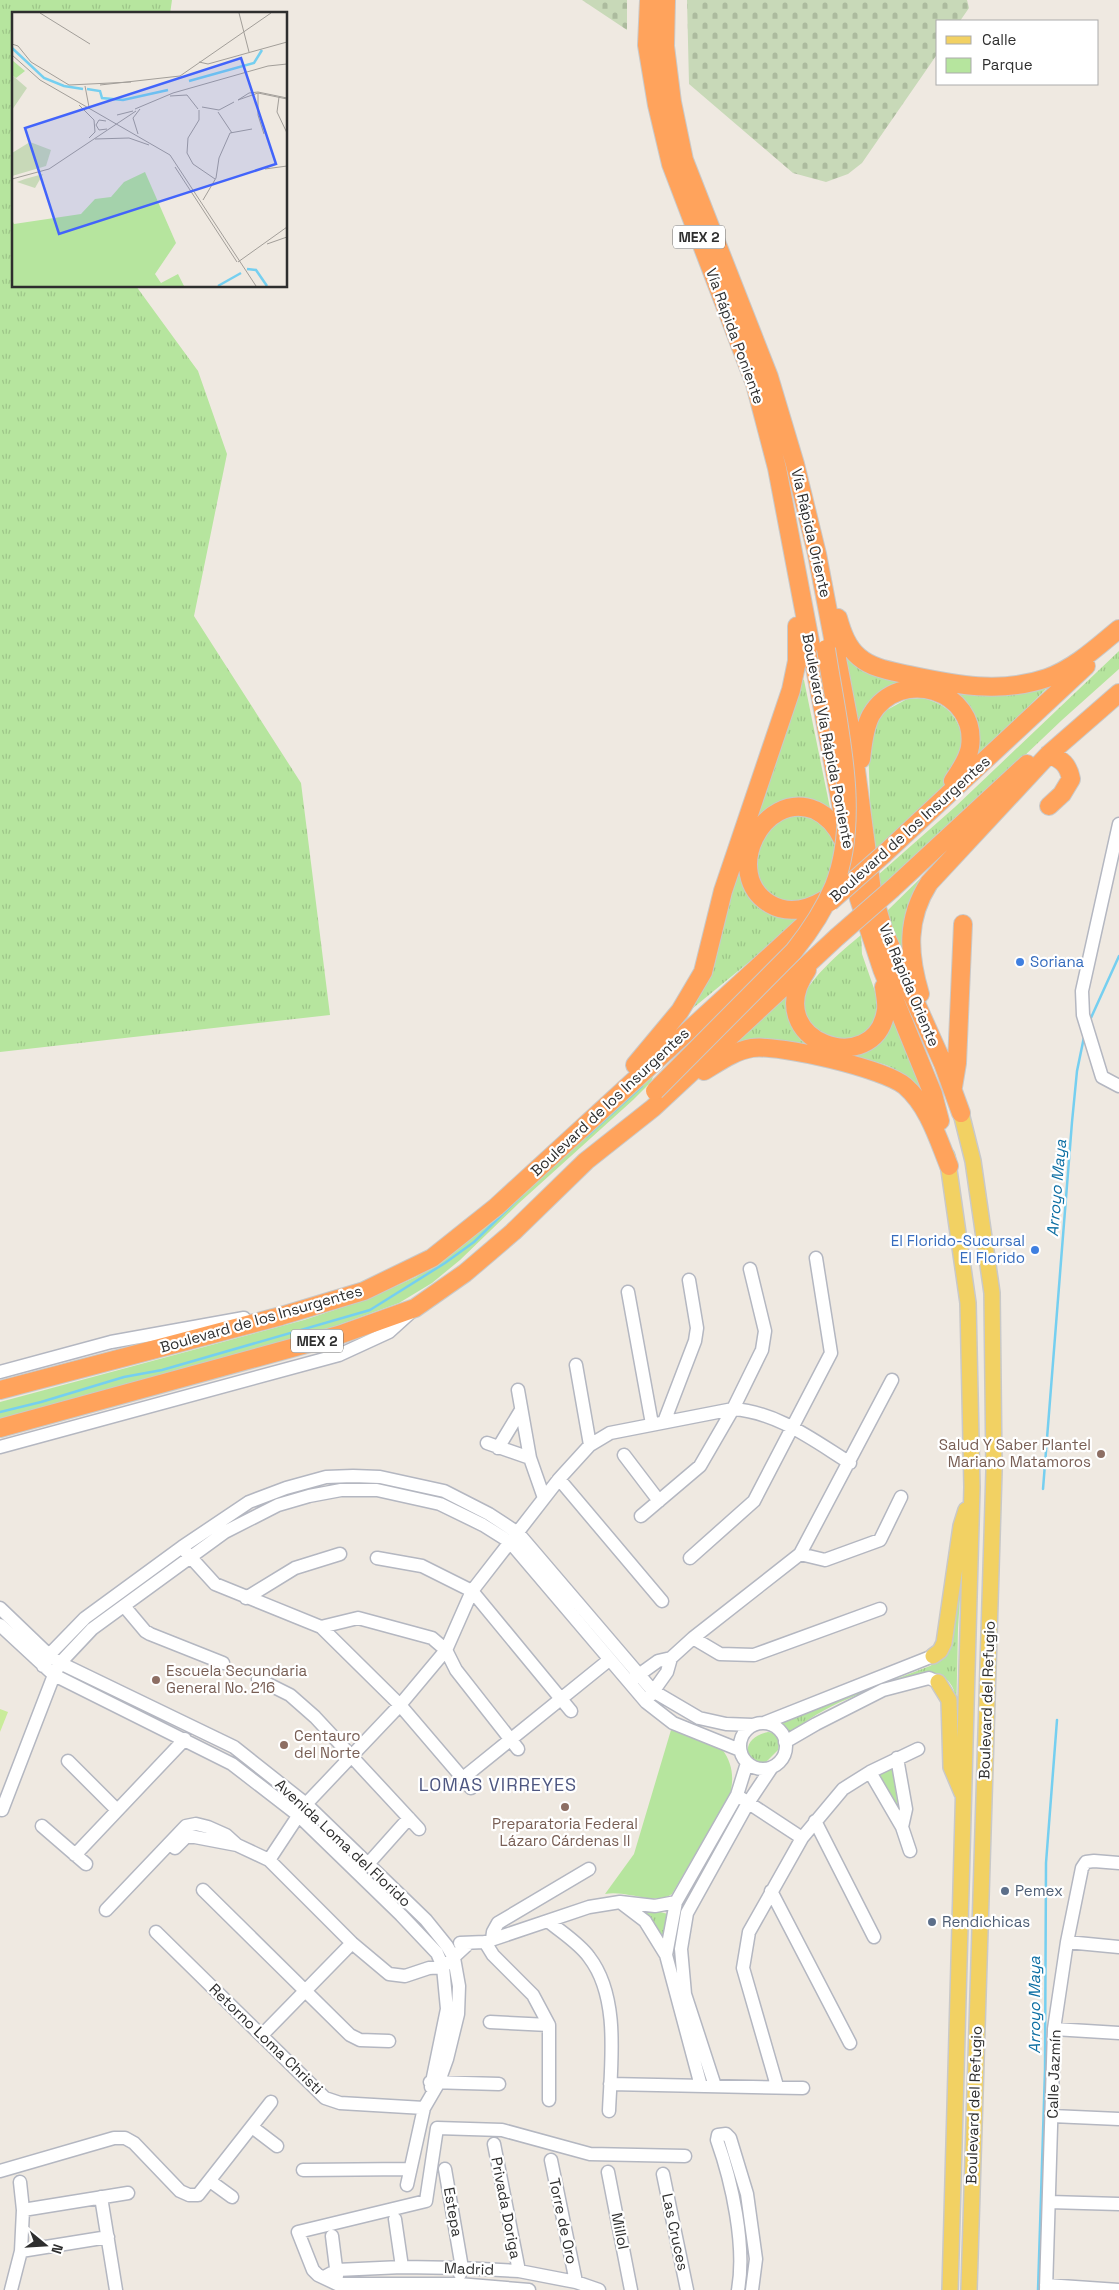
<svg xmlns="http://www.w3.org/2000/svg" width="1119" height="2290" font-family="'Space Grotesk',sans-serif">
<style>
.grass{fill:url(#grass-tufts)}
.cemetery{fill:url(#cemetery-stones)}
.park{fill:#b6e59e}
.pitch{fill:#c9ec9a}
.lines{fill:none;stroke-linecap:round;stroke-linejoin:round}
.stream{stroke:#75cff0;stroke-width:2.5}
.minor-casing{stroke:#b4b7c1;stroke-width:15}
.major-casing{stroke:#c9c9c9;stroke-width:18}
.highway-casing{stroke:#c9c9c9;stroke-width:20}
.minor{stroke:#fff;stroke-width:12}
.major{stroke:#f2d163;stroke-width:15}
.highway{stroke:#ffa35c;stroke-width:18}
.highway-bridge-casing{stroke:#c9c9c9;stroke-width:20;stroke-linecap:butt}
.highway-bridge{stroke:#ffa35c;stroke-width:18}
.shop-dot{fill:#3f7fe0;stroke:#fff;stroke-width:2}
.education-dot{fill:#8d6e63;stroke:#fff;stroke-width:2}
.service-dot{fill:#5c6f8a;stroke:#fff;stroke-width:2}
.labels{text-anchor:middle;stroke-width:4.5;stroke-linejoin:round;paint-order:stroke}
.shield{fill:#fff;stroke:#6d6d6d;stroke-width:1}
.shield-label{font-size:14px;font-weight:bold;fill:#2e2e2e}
.street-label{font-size:15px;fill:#2e2e2e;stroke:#fff}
.shop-label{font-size:15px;fill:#366cbe;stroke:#fff;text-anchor:start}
.education-label{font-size:15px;fill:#785e54;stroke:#fff;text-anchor:start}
.service-label{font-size:15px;fill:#4e5e75;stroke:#fff;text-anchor:start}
.water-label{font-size:16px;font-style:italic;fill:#0d6fa3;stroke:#fff}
.quarter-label{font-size:18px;letter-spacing:1px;fill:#4d5680;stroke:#fff}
.inset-river{fill:none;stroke:#75cff0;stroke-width:2.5}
.inset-road{fill:none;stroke:#a29e99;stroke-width:1}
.view{fill:#4264fb;fill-opacity:0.15;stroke:#4264fb;stroke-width:2.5}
.inset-edge{fill:none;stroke:#2e2e2e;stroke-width:2.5}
</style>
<defs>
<pattern id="grass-tufts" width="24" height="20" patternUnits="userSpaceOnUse" patternTransform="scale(1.25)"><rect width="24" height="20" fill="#b6e59e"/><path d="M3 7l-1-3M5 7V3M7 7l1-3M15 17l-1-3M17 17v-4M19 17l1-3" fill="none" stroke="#9dc588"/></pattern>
<pattern id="cemetery-stones" width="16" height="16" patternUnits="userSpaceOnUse" patternTransform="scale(1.25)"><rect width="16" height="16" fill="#c8d9b8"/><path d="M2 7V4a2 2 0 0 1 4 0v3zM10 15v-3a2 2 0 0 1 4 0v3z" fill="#acbb9e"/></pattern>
</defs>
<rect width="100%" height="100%" fill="#efe9e1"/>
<path class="grass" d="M0,0H172L170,14H14V286H136L198,371L227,454L194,616L301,783L330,1015L0,1052Z
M843,647L968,694C1001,698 1022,691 1053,682L974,761L966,712L911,686L860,732Z
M1119,651V669L1062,720L880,893L878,875L955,807Z
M801,679L804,680L831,813L815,803L750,835Z
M923,698C952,706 957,718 966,745L945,785L872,853L868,745L877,719L885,711L907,699Z
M811,814L837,839L829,886L812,903L771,900L753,873L756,844L775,819Z
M744,851L747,888L809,913L693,1008L709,979L725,909Z
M938,861L929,875L907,981L886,912Z
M861,935L862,954L878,1000C880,1026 867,1033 848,1044L811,1030C808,1023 803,1012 802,1004C802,984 845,948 861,935Z
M794,989L818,1049L787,1044L711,1059Z
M890,999L931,1108C922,1097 914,1084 903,1075C886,1060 858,1059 836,1055L856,1053Z
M964,1541L958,1628L955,1768L954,1691C952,1682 941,1673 931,1673C924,1673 916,1677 909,1679C868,1689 823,1705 790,1734L779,1720L825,1706L930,1666L941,1659L951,1643Z
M768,1732L775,1733L780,1738L778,1750L764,1764L754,1763C740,1748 752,1735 768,1732Z
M637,1906L668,1914L663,1934L658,1935Z"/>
<path class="cemetery" d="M582,0H627V30Z
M687,0H967L969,8L960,21H938V53L862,163L848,174L826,182L793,173L689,84Z"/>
<path class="park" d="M655,1071L651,1082L633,1100L519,1203L460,1260L432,1283L399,1303L275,1348L0,1423V1402L304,1320L365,1300L416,1277L475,1235Z
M671,1730L722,1749C733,1764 734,1778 730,1795L672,1894C654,1906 628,1890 605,1894L634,1854Z
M892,1768L899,1812L878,1775Z"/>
<path class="pitch" d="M0,1709L8,1712L0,1732Z"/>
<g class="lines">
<path class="stream" d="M1090,1020L1119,956
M586,1137L642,1086
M0,1412L41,1402L124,1377L162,1370L370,1310L445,1263L474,1242L523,1194
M1043,1489L1072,1122L1077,1071L1084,1037
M1038,2290L1045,2070L1046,1863L1057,1720"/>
<defs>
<path id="minor" d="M1119,824L1082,991L1083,1015L1102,1077L1119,1086
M628,1292L652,1424
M576,1365L590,1445
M0,1372L111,1342L244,1318
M518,1390L530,1458L544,1498
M664,1422L695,1341L697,1328L689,1280
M487,1443L530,1458
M0,1447L339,1355L389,1332L410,1313
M498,1448L521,1410
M624,1455L659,1501
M559,1479L662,1601
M641,1516L700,1466L733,1409L762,1350L765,1331L750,1269
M185,1551L215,1584L321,1627L400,1705L471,1788
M800,1554L825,1560L880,1540L901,1497
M377,1558L422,1566L472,1591L571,1711
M690,1558L754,1501L831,1353L816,1258
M246,1598L295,1568L340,1554
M124,1606L145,1631L150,1634L223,1663
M0,1608L49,1655L60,1663L234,1747L306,1804L426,1920L447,1946L454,1958L459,1986L458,2014L447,2059L438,2084L424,2108L407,2185
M0,1625L54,1675L232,1764L298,1815L401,1915L437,1953L443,1967L447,2009L431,2087
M321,1627L358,1618L432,1638L446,1650L456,1670L518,1749
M693,1638L720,1654L754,1655L880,1609
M43,1666L49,1655L85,1618L182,1547L249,1502L286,1488L326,1477L353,1476L380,1477L444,1491L489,1514L518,1533L653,1691L699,1718L726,1724L753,1725
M258,1679L290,1695L315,1717L419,1829
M633,1679L658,1661L671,1658L693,1638L800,1554L892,1380
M650,1696L667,1672L671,1658
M764,1723L933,1656
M740 1746a23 23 0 1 1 46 0a23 23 0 1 1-46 0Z
M785,1742L816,1724L883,1690L929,1678L938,1682
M897,1758L906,1809L902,1827
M68,1761L117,1810
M870,1772L902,1827L910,1851
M463,1778L609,1660
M741,1798L802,1838
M2,1810L54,1675L60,1663L92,1629L225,1532L278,1505L309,1496L341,1490H377L440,1504L483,1525L510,1542L646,1702L673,1723L740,1750
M815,1821L874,1937
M42,1826L86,1864
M175,1848L186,1837H195L237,1845
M75,1855L185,1739
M269,1860L306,1804L400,1705L446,1650L472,1591L559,1479L590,1445L610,1433L733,1409C777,1412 813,1440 850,1463
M368,1864L409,1818
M203,1890L350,2035L360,2040L389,2041
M771,1891L850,2043
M620,1902L645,1921L666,1955
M106,1910L186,1826L196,1824L208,1827L226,1835L237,1845L269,1860L352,1943L389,1974L405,1976L429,1968L443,1967L469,1943
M548,1921C561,1932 579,1943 589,1957C620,1997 611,2062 609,2111
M156,1932L325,2098L340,2103L424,2108
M492,1939L493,1932L498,1923L589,1869
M485,1942L493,1955L533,1995L549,2025V2100
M1067,1942L1119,1947
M460,1943L485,1942L589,1907L620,1902L655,1906L676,1902
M490,2022L549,2025
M1054,2029L1119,2033
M262,2035L352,1943
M430,2082L499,2084
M610,2084L803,2088
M701,2086L666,1955L676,1902L737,1795L747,1763
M715,2086L685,1994L681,1949L687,1913L748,1803L772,1767
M777,2086L743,1968L749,1932L802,1838L843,1789L870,1772L918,1749
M1052,2116L1119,2119
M252,2127L277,2146
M494,2144L519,2271
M551,2160L576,2282
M445,2169L462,2268L460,2274
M303,2170L410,2169
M0,2171L114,2138H125L134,2143L180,2191L189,2195H198L271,2102
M608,2172L631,2290
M663,2174L687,2290
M210,2181L232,2197
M101,2197L116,2290
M1049,2202L1119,2204
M23,2210L128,2193
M395,2219L402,2267
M332,2236L337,2276
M21,2251L108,2237
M324,2277L337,2270L402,2267L462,2268L519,2271L576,2282L599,2290
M1046,2285L1119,2290
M11,2290L21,2251L23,2210L20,2182
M529,2290L458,2284H337L318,2275L313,2270L298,2232L426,2201L437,2128L502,2130L590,2154L685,2156
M738,2290C746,2246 732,2182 717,2140L718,2135L726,2134L730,2138L747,2194L756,2259L752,2290
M1046,2290L1054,2029L1067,1942L1082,1868L1086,1862L1094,1861L1119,1863"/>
<path id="major" d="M961,1113L973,1161L992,1293L994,1471L969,2290
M947,1156L968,1303L972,1487L950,2290
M933,1656L940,1651L944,1643L961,1526L966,1510
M938,1682L949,1700L951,1767L962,1793"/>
<path id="highway" d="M649,0L647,45L657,105L671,164L755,384L777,468L859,899L882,969L933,1094L940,1121
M666,0L665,46L672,102L684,160L769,377L795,464L817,554L851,732L872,891L884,932L945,1068
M838,618C842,632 847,647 859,657C873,669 892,671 909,675C956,685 1000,694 1047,678C1075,668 1097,647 1119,629
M861,759C863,744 864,728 871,715C900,666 978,690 970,747C968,760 960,770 953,781
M1049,806L1062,794L1071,779C1068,764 1062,760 1049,754
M884,854L1086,666
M892,889L1027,764
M824,900C807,910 787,914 770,904C721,875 762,789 815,810C828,816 837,827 843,840
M807,970C758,1042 876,1081 886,1010C887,1003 885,995 884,987
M920,994C908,954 906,919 929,883L1049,754L1119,693
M941,1058L961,1113
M635,1065L680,1011L703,972L723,891L791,690L797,661V626
M704,1071C719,1062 734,1051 752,1048C779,1044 885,1069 905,1086C929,1107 938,1139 949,1166
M953,1087L957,1063L963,924
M0,1390L281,1316L364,1291L432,1258L496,1207L817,913
M0,1428L339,1335L415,1308L465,1273L513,1232L586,1161L653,1108L837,937"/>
</defs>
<use href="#minor" class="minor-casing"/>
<use href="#major" class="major-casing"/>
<use href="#highway" class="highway-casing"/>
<use href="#minor" class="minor"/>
<use href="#major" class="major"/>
<use href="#highway" class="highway"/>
<defs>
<path id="highway-bridge" d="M830,902L884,854
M837,937L892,889
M655,1091L794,951C810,931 824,910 834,886C862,815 837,722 826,649"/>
</defs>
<use href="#highway-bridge" class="highway-bridge-casing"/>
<use href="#highway-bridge" class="highway-bridge"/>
</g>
<g class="shop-dot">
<circle cx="1020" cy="962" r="5"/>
<circle cx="1035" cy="1250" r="5"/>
</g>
<g class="education-dot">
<circle cx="1101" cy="1454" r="5"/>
<circle cx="156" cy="1680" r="5"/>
<circle cx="284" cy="1745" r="5"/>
<circle cx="565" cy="1807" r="5"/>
</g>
<g class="service-dot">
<circle cx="1005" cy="1891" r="5"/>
<circle cx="932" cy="1922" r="5"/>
</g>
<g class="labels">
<g class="shield">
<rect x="673" y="225.5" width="52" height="23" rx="4"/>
<rect x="291" y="1329.5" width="52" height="23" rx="4"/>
</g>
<g class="shield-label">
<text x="699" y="242">MEX 2</text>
<text x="317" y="1346">MEX 2</text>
</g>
<g class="street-label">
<text transform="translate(735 336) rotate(70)" y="5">Vía Rápida Poniente</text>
<text transform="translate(811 533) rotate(77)" y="5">Vía Rápida Oriente</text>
<text transform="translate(828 741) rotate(79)" y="5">Boulevard Vía Rápida Poniente</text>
<text transform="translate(910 829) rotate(-42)" y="5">Boulevard de los Insurgentes</text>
<text transform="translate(909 985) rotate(67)" y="5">Vía Rápida Oriente</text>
<text transform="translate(610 1102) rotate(-43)" y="5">Boulevard de los Insurgentes</text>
<text transform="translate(261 1319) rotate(-16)" y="5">Boulevard de los Insurgentes</text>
<text transform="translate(987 1700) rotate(-88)" y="5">Boulevard del Refugio</text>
<text transform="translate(343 1843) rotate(43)" y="5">Avenida Loma del Florido</text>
<text transform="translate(266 2039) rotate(44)" y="5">Retorno Loma Christi</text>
<text transform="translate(1054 2074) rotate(-88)" y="5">Calle Jazmín</text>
<text transform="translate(974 2105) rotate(-88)" y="5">Boulevard del Refugio</text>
<text transform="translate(506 2208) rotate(79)" y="5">Privada Doriga</text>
<text transform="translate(453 2212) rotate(80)" y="5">Estepa</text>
<text transform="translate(563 2221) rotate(78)" y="5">Torre de Oro</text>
<text transform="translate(620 2231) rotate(79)" y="5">Millol</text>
<text transform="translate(675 2232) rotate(78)" y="5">Las Cruces</text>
<text transform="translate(469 2269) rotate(2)" y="5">Madrid</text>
</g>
<g class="shop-label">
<text x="1030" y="967">Soriana</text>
<text x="1025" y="1246" text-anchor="end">El Florido-Sucursal<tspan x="1025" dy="17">El Florido</tspan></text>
</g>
<g class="education-label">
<text x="1091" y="1450" text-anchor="end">Salud Y Saber Plantel<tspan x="1091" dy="17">Mariano Matamoros</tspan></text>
<text x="166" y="1676">Escuela Secundaria<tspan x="166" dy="17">General No. 216</tspan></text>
<text x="294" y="1741">Centauro<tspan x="294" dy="17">del Norte</tspan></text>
<text x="565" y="1829" text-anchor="middle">Preparatoria Federal<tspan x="565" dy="17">Lázaro Cárdenas ll</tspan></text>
</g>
<g class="service-label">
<text x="1015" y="1896">Pemex</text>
<text x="942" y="1927">Rendichicas</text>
</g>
<g class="water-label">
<text transform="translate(1056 1188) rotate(-85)" y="6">Arroyo Maya</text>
<text transform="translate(1034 2005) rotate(-90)" y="6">Arroyo Maya</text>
</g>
<g class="quarter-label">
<text x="498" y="1791">LOMAS VIRREYES</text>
</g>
</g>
<g transform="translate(12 12)">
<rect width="275" height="275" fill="#efe9e1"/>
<path d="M0,48L13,59L4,66L0,63ZM133,160L164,231L143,262L149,271L166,262L172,274H0V208L2,212L69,202L83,187L99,185L112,170Z" fill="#b6e59e"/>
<path d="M0,63L15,76L0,98ZM18,130L39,138L34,154L0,164V141ZM31,162L23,176L5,170L13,167Z" fill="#c8d9b8"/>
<path class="inset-river" d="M0,36L32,66L52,74L71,77M177,69L242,51L250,38M75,77L88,79L90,86L111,88L156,78M235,257L244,258L255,274M206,274L229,261"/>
<path class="inset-road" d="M28,1L78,32M227,1L237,40M0,32L6,34L19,50L57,73L119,70M0,43L28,68L158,143L244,274M187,50L196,52L275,30M88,73L168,64L259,1M73,74L77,95M246,81V103L252,122M175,83L186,97M158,84L175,83M267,85L265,100L275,121M275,86L246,80L237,81L226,88L246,81L275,87M67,93L82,108L83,120L77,126M190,95L207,98L222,90M123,97L161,81L256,54L275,52M187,98V108L176,126L175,141L181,152L203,167M206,100L220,121M105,103L121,99M94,109L87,108L84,113L87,118L95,117M126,122L121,106L128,97M83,127L117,126L137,133M163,155L225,250M253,157L275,154M0,167L37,157L124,99M191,188L204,166L207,146L218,121L240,117M255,232L275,225M226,250L275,215"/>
<path class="view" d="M229,46L264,152L47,222L13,116Z"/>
<rect width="275" height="275" class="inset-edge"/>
</g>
<rect x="936" y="20" width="162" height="65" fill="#ffffff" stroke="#ababab"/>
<rect x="946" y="36" width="25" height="8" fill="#f2d163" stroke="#ababab"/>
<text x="982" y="45" font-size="15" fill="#2e2e2e">Calle</text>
<rect x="946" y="58" width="25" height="15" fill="#b6e59e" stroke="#ababab"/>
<text x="982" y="70" font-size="15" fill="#2e2e2e">Parque</text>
<g transform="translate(45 2245) rotate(108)" stroke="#ffffff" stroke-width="4" paint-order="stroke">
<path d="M0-4L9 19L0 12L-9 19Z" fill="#2e2e2e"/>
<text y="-8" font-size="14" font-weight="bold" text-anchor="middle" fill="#2e2e2e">N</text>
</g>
</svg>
